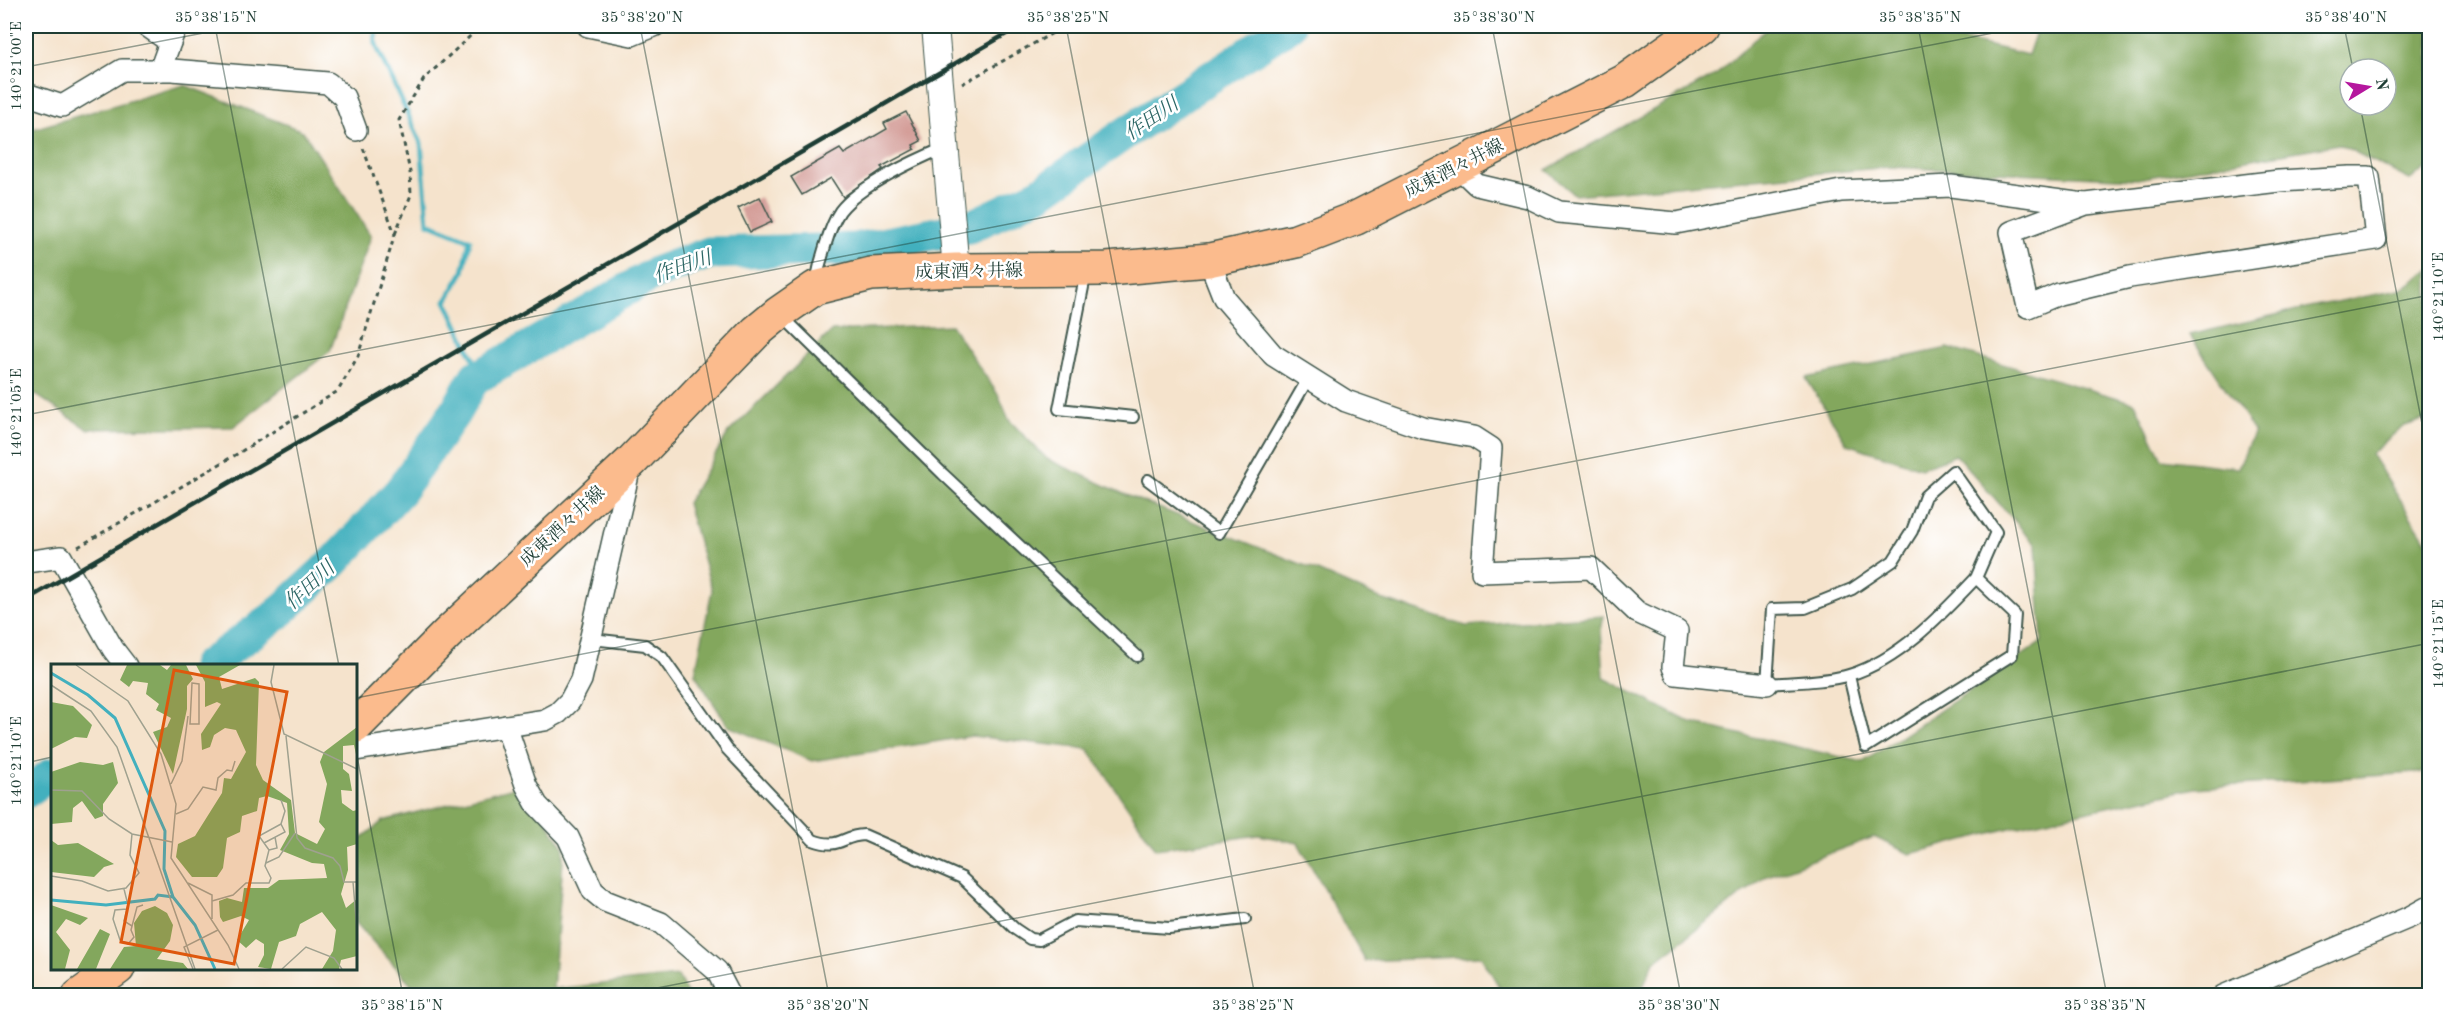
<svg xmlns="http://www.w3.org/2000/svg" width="2455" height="1021" font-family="'Old Standard TT','Noto Serif JP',serif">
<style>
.forest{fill:#83a75d;stroke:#517248;stroke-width:1.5;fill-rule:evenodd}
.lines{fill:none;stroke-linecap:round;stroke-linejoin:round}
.stream{stroke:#42b0be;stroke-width:5}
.river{stroke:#42b0be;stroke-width:33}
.building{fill:#d49e99}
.service-casing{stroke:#3f564b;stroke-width:14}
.minor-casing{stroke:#3f564b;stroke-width:24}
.tertiary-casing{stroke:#3f564b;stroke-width:28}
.primary-casing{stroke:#3f564b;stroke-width:36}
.path{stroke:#3f564b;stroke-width:3;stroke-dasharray:4.5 4.5;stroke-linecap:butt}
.service{stroke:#fff;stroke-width:10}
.minor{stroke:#fff;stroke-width:21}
.tertiary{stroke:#fff;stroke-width:26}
.primary{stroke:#fbbb8d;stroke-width:33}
.rail{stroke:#1f3d34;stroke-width:4.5}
.ticks{fill:none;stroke:#1f3d34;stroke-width:1.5;stroke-opacity:0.45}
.labels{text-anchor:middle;stroke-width:5;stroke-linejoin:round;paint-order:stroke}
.street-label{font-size:18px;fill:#1f3d34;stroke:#fff}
.water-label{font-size:20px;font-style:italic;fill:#2b6564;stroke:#fff}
.inset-river{fill:none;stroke:#42b0be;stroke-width:3}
.inset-road{fill:none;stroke:#9fa18f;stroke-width:1.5}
.view{fill:#de580e;fill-opacity:0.15;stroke:#de580e;stroke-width:3}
.inset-edge{fill:none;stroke:#1f3d34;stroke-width:3}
.neatline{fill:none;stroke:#1f3d34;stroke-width:2}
.ticks-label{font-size:15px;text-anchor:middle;fill:#1f3d34}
</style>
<rect width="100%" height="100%" fill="#fff"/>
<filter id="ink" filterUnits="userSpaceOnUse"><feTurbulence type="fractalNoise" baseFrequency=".0167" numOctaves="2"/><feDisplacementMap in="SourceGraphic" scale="12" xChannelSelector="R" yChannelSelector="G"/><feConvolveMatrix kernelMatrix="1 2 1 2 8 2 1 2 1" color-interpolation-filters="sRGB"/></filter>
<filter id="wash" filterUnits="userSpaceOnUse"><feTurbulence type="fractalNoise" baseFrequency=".008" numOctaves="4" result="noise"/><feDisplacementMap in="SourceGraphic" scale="24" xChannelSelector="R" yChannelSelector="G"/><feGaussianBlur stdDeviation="1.35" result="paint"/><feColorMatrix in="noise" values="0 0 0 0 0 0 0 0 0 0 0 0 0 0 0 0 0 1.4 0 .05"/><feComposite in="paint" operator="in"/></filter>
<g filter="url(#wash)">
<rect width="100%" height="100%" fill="#f5e3cc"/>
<!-- forest -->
<g class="forest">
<path d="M1769 26H1941L1944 35 2028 55 2038 26H2429V166L2410 180 2339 144 2137 179 1890 167 1575 195 1546 170 1717 74ZM2350 69H2386V105H2350Z"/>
<polygon points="184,85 303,131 371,236 330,351 233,427 87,429 26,388 26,131"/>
<polygon points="2429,270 2429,418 2402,427 2371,454 2429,546 2429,772 2195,788 2010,828 1910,854 1874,837 1765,877 1654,962 1639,995 1504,995 1481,956 1365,961 1298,843 1259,835 1156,849 1088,749 972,736 812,761 728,726 695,674 712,590 687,503 728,433 832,331 951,325 999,396 1009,420 1047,459 1126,495 1306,566 1381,599 1466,626 1604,616 1601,630 1604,678 1691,723 1863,762 2042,642 2036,545 1956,455 1921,468 1847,444 1806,378 1948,348 2135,403 2162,459 2238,468 2254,431 2190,335 2314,306 2400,290"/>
<polygon points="522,785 564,847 553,989 678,976 688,995 421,995 356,923 356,843 383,821"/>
</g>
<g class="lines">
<!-- stream -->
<polyline class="stream" points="375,26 376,45 421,143 428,223 470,240 463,272 446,301 475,362 476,376"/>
<!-- river -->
<g class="river">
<polyline points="207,666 274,617 334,562 400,491 454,414 476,376 483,374 655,273 709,253 855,249 969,227 1039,194 1127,132 1289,26"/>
<polyline points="26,792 52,774"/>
</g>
</g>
<g id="blocks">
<!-- building -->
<g class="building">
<polygon points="906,112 921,141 913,145 915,149 881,167 883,169 843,197 831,178 802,195 791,177 840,149 844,154 887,129 884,123"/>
<polygon points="760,197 772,222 750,232 738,208"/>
</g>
</g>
</g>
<g filter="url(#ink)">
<use href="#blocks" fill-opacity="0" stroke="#3f564b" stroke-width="1.5"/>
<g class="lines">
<!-- service casing -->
<g class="service-casing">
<g id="service">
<polyline points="1086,272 1059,409 1133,417"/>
<path d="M816 282C820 262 829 227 840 211 859 186 915 160 944 148"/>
<polyline points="781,315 943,474 1137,656"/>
<polyline points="1148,480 1219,533 1309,377"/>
<path d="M592 639 645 645 662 657 727 749 813 840C841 850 840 836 864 835L962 878 1015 929 1030 939 1039 940 1075 921 1169 928 1245 919"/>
<path d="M1849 676 1866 747 2012 655 2015 615 1976 578 1996 532 1953 471 1925 496 1912 531 1893 561 1852 589 1805 608 1772 609 1767 684C1792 682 1827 682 1849 675 1899 660 1941 615 1976 578"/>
</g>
</g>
<!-- minor casing -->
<g class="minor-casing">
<g id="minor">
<polyline points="147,26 170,42"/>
<polyline points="588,26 632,35 654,26"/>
<polyline points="160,70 176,26"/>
<polyline points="26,94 62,106 122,70 172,70 328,83 344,97 356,130"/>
<polyline points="1457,166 1477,185 1528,197 1559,212 1676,223 1841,191 1951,186 2084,204"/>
<polygon points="2350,177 2369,177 2376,239 2130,277 2059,294 2028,307 2011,232 2086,204 2279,181"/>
<polyline points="1209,260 1224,298 1273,355 1346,401 1423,428 1474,437 1491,448 1482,572 1591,568 1637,612 1677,631 1673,667 1676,674 1767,684"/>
<polyline points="26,562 61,557 113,649 126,666"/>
<polyline points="506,726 526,785 537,805 568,837 593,891 605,901 661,923 717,971 730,996"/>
<polyline points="356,750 545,720 558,713 570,701 581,680 631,462"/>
<polyline points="2223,996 2410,917 2430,906"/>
</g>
</g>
<!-- tertiary casing -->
<g class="tertiary-casing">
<polyline id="tertiary" points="935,26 956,270"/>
</g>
<!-- primary casing -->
<g class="primary-casing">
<g id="primary">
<polyline points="356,726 447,634 631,462 756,332 779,313 815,288 871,274 956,270 1107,269 1209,260 1296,241 1356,218 1625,81 1702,26"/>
<polyline points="79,996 118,968"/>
</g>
</g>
<!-- path -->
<g class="path">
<polyline points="962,84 1065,26"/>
<polyline points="395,234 411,195 410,172 399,120 424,79 481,26"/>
<polyline points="78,547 237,454 338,391 358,356 395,234 363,148"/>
</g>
<!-- service -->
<use href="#service" class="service"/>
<!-- minor -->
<use href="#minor" class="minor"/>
<!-- tertiary -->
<use href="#tertiary" class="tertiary"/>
<!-- primary -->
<use href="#primary" class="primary"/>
<!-- rail -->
<polyline class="rail" points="26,600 1020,26"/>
</g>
</g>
<!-- ticks -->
<path class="ticks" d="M215 26 339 666M640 26 829 996M1066 26 1255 996M1492 26 1681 996M1918 26 2107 996M2344 26 2353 69M26 67 240 26M2360 105 2430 465M26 415 2029 26M356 698 2430 295M356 751 403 996M26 763 52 757M616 996 2430 643M2404 996 2430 991"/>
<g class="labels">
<!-- street labels -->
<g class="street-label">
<text transform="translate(1454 168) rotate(-27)" y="6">成東酒々井線</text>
<text transform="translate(969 271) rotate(-1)" y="6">成東酒々井線</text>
<text transform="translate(562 526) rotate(-43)" y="6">成東酒々井線</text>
</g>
<!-- water labels -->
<g class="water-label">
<text transform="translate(1151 118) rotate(-34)" y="7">作田川</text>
<text transform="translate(682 266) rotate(-19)" y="7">作田川</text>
<text transform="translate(309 585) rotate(-43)" y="7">作田川</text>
</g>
</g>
<!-- overview -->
<g transform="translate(51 664)">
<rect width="306" height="306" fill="#f5e3cc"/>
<path d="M76 1H109L116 6 120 1H135L142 15 136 22V45L122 110 102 68 116 63 120 54 105 46 108 40 95 30 97 19 82 17 78 23 69 16ZM145 1H189L168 13 171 25 204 14 208 18 205 101 212 116 240 136 244 169 266 180 274 165 268 158 276 120 269 98 273 88 306 63V95L303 81 292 82V105L298 110 301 127 290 126 291 139 302 147 306 146V180L296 183 297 206 290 230 295 244 306 235V292L290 296 288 305H271L282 287 285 266 271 248 249 260 245 272 228 278 220 305 207 303 213 291V280L205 275 195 284 186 276 198 256 190 252 172 258 169 253 168 237 176 234 191 238 193 224H217L228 216 276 214 273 200 261 199 229 186 238 170 236 139 216 132 208 134 206 147 191 152 189 168 176 174 172 204 166 213H141L125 193 127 180 144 172 171 129 173 114 180 115 195 88 185 66 174 64 163 71 159 83 151 86 150 70 170 40 166 38 154 43V18ZM0 38 22 42 41 61 36 74 24 73 0 85ZM29 98 52 101 62 98 67 119 52 140V152L44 155 31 137 22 144 21 158 0 160V108ZM0 176 7 181 27 179 63 200 53 203 43 213 0 208ZM0 241 37 254 29 261 15 255 5 268 19 286 14 305H0ZM104 242 116 249 122 261 119 277 106 295 132 299 137 305H59L73 283 85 282 83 259 91 247ZM49 265 59 270 45 305H26Z" fill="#83a75d"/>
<path class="inset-river" d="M0 9 37 31 64 54 114 167 113 205 122 233 144 261 164 305M0 236 55 241 104 235 107 231 122 233"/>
<path class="inset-road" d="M25 1 77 37 110 90 125 140 120 194 177 281 188 305M223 1 220 18 233 70 306 105M141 19 148 20V60H139ZM0 21 40 47 66 83 144 305M235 72 246 174 254 184 282 194 289 202 293 218H306M120 120 131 97 137 52M0 126 31 127 58 155 81 170 121 178M125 150 137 145 152 123 165 126 167 114 176 106 181 107 184 97M213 179 234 168 230 160 234 147 230 136M218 186 226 184 224 173M215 199 228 193 244 169M0 212 31 217 57 227 75 224 88 209 79 191 81 170M302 218 306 266M137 219 161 231V255M73 225 77 241 73 257 81 262M161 237 182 231 195 219H218L220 214 214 202 218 186 208 172 230 160M76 245 64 246 62 255 69 276 77 280 83 273 80 266 86 243 92 241M142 305 133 283 167 266M231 305 255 283 283 294 291 305"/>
<path class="view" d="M123 6 236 28 183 300 70 278Z"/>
<rect width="306" height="306" class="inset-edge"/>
</g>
<!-- margin -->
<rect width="2455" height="1021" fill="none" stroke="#fff" stroke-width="66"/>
<!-- north arrow -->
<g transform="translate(2368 87) rotate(79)"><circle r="28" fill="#ffffff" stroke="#a5b1ae" stroke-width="1.5"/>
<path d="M0-4.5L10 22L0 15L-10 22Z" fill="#b5179e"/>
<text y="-9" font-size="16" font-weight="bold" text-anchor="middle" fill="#1f3d34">N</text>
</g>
<rect x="33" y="33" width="2389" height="955" class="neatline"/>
<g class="ticks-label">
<text x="216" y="22">35°38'15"N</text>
<text x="642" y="22">35°38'20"N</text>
<text x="1068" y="22">35°38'25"N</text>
<text x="1494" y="22">35°38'30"N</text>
<text x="1920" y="22">35°38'35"N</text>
<text x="2346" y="22">35°38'40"N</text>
<text transform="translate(16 66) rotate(-90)" y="5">140°21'00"E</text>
<text transform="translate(2438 297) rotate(-90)" y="5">140°21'10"E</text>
<text transform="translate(16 413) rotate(-90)" y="5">140°21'05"E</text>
<text transform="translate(2438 644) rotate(-90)" y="5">140°21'15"E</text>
<text transform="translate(16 761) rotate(-90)" y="5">140°21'10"E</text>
<text x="402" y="1010">35°38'15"N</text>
<text x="828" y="1010">35°38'20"N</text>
<text x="1253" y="1010">35°38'25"N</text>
<text x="1679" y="1010">35°38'30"N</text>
<text x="2105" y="1010">35°38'35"N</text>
</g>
</svg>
